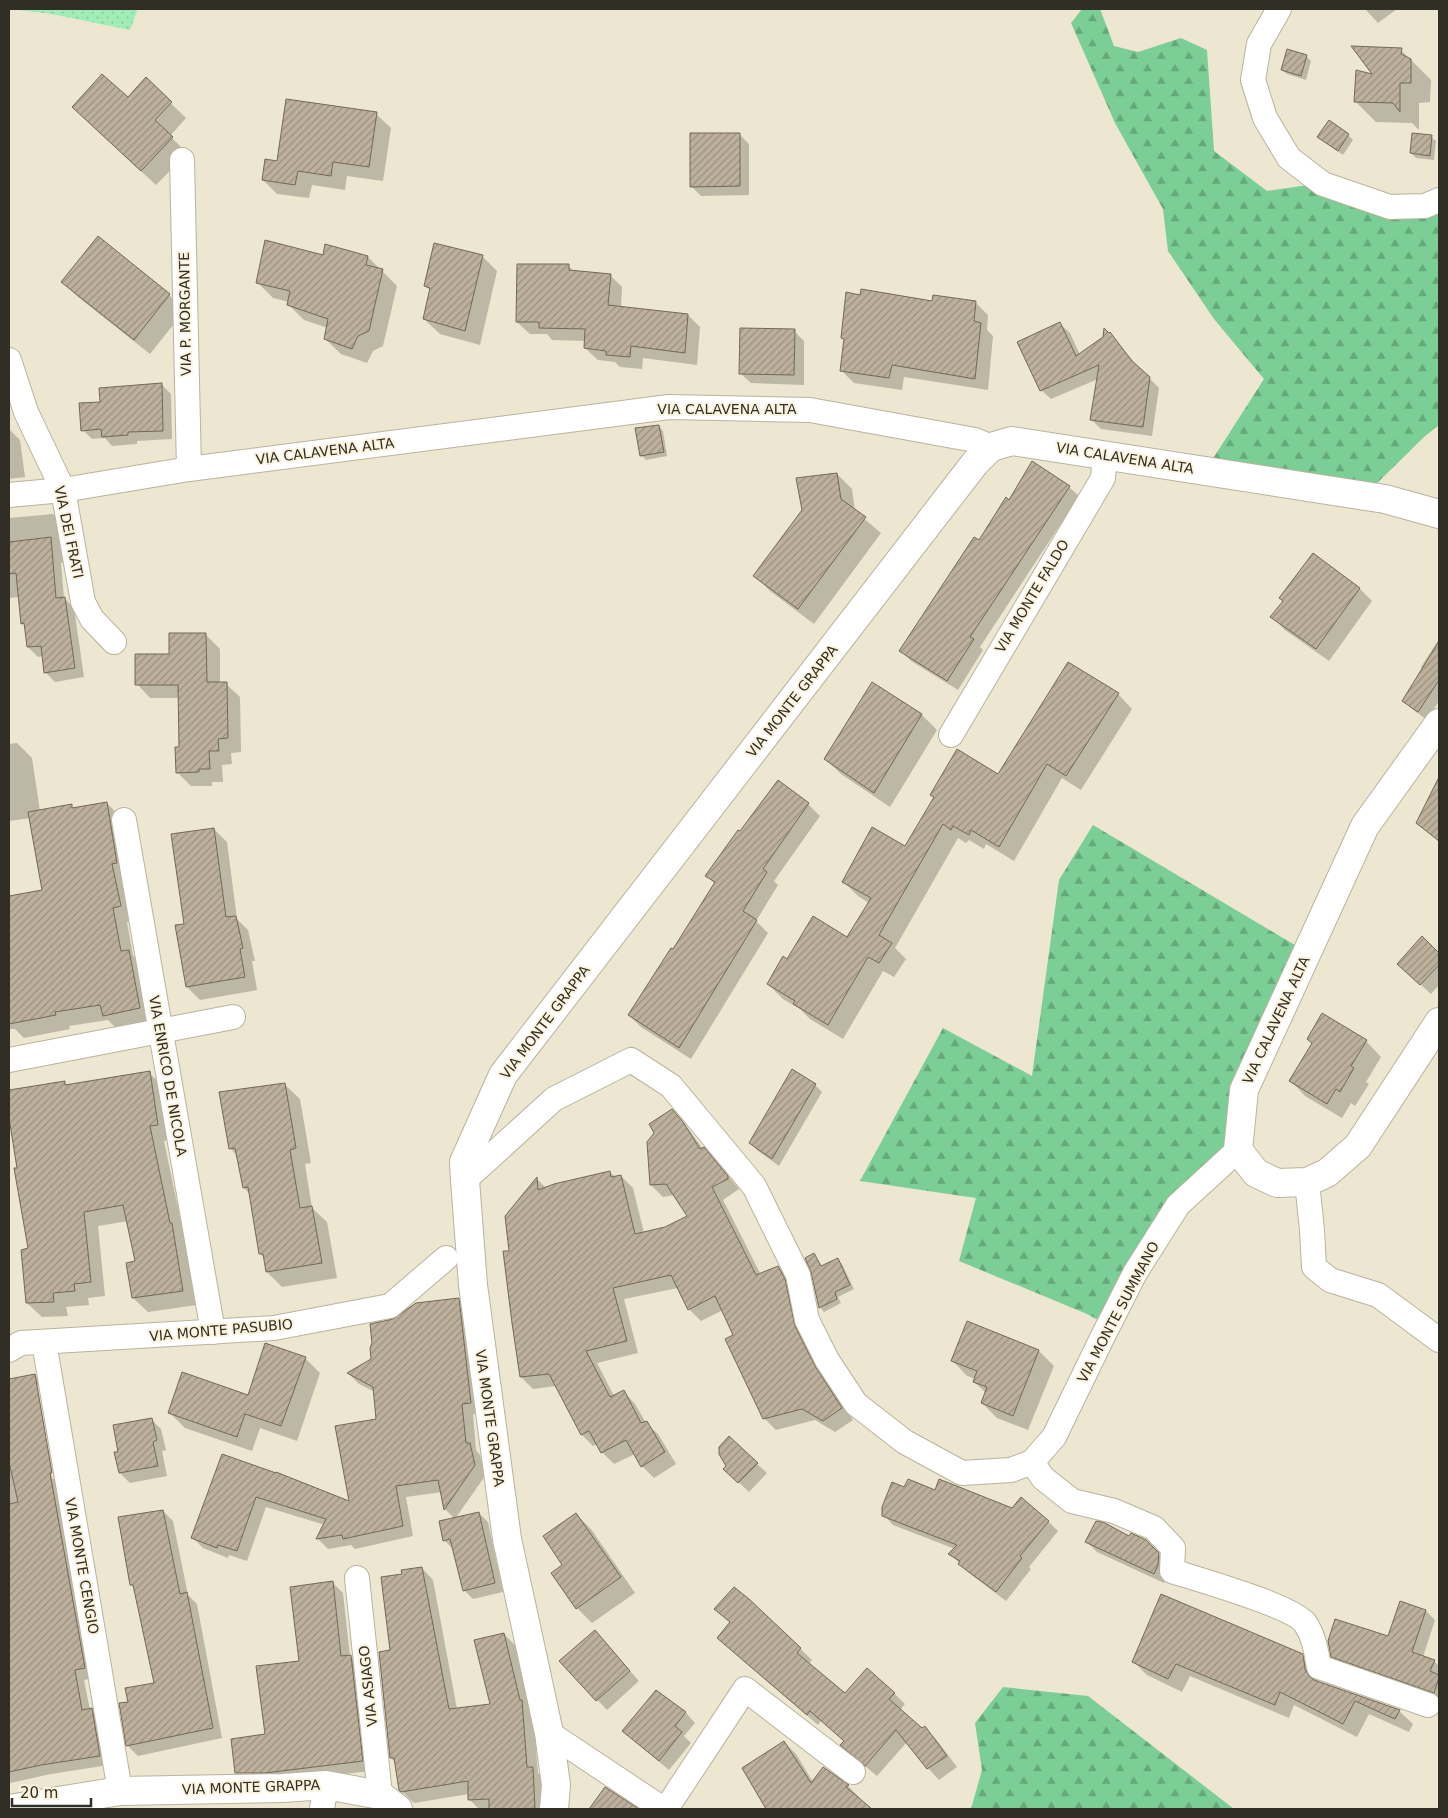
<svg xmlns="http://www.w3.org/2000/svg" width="1448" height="1818" font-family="'DejaVu Sans',sans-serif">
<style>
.forest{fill:url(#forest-firs)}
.park{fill:url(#park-dots)}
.shadow{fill:#0003;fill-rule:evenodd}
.building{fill:url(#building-hatch);stroke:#736856}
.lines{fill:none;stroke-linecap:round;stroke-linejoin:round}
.minor-casing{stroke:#bab39e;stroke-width:26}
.tertiary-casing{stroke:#bab39e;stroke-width:30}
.minor{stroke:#fff;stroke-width:24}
.tertiary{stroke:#fff;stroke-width:28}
.labels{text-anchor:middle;stroke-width:4;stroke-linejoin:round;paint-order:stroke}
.street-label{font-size:14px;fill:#312e25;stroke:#fbf3dd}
</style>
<defs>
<pattern id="forest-firs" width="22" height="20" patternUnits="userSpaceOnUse" patternTransform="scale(1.25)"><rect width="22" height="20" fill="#7bce95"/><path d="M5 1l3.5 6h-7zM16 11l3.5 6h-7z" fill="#65a879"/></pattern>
<pattern id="park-dots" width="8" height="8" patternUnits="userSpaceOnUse" patternTransform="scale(1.25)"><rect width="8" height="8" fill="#a1edb7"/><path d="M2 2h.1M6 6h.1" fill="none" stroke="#8bcc9d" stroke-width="1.8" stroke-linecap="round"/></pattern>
<pattern id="building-hatch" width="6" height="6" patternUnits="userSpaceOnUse" patternTransform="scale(1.25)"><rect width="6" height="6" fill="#bdb19d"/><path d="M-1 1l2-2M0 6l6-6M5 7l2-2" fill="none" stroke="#9a9080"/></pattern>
</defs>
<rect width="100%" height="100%" fill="#ede6d0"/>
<!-- forest -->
<g class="forest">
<polygon points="1082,9 1100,9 1114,46 1138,52 1181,38 1207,50 1214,151 1267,191 1322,183 1389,205 1439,200 1439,425 1424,437 1366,494 1205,471 1264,379 1214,319 1168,251 1163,209 1115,123 1071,23"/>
<polygon points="1093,825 1305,951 1237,1152 1179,1204 1115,1329 1087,1314 959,1261 976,1198 860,1181 943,1028 1032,1076 1059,880"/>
<polygon points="1003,1687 1088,1696 1234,1809 971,1809 982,1770 975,1723"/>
</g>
<!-- park -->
<polygon class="park" points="9,9 138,9 130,30 51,14"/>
<!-- shadow -->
<g class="shadow">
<polygon points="1365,9 1397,9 1378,23"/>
<polygon points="1401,50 1431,80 1430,102 1419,103 1419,130 1412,123 1376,122 1356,102 1375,77"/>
<polygon points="1306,56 1311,61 1306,80 1287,74 1282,70"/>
<polygon points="146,79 186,118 170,136 187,153 156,185 88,122 128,99"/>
<polygon points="376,114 391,128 383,181 347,176 345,190 312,185 309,198 277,194 263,180 278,162"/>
<polygon points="739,134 749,144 749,195 701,196 691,186"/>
<polygon points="1348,135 1353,140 1343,155 1323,141"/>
<polygon points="1431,137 1436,141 1434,160 1416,158 1411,153"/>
<polygon points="98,238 169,295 185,310 150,354 78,297 63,282"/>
<polygon points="324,256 368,257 397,286 383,346 373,351 367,363 341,354 325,339 328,328 304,320 288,304 289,302 273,298 257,282"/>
<polygon points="482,256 497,271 480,345 440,334 424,319 431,291 425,286"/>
<polygon points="568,266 574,271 610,275 622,287 621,308 688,315 700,327 697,365 643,358 642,369 620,367 615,362 598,360 585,348 586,341 552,340 547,334 530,334 517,322"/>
<polygon points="861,296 933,302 976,303 988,315 987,330 993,336 988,390 904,377 902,390 854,383 841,370 845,340 842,337"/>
<polygon points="1060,324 1070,333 1080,355 1110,334 1140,369 1159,388 1152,436 1101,429 1091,419 1098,379 1051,399 1041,390"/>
<polygon points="794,331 804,341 804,385 751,383 740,373"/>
<polygon points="162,385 171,394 172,439 137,441 137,444 112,446 105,438 92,439 83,430 101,403"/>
<polygon points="659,426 663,431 667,456 646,460 641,455"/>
<polygon points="9,429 20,440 25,477 9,479"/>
<polygon points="837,474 852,489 855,511 881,533 814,624 770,591 755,576 803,510"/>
<polygon points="1069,487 1079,496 980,647 983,650 958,690 911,661 901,651 1009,501"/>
<polygon points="53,514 63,524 66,562 61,563 64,598 74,608 84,677 55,682 45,672 44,656 38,657 28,647 26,627 22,623 19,597 9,598 9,518"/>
<polygon points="1359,588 1372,601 1329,661 1285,630 1272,617"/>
<polygon points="206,635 220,649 220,683 226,684 240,697 241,752 231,753 232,764 222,765 223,782 212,782 212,786 191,786 177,772 181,748 179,698 150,698 137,684 170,656"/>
<polygon points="1439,639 1439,701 1427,720 1412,709 1403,700 1423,669 1421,667"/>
<polygon points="872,684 922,715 937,730 890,807 841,774 825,759"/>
<polygon points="1118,694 1132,709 1081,790 1062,778 1014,861 986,844 984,849 969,840 966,843 958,838 895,948 906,959 894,977 883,971 843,1039 810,1019 800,1009 783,999 768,984 788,960 847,938 869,903 858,896 844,882 905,848 935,798 931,795 998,776"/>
<polygon points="17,743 32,758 40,811 71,806 74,809 107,803 121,818 135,920 127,922 133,955 143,966 153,1022 118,1030 108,1020 69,1026 70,1029 24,1038 15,1029 9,1029 9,897 43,891 31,818 9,821 9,744"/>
<polygon points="1439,785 1439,842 1418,823"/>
<polygon points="808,804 820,816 774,881 778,885 756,921 768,933 691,1059 641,1027 629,1015 674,951 715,884 707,876 741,833"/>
<polygon points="214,829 227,842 237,919 248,930 255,961 252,961 257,990 200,1000 187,987 185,925"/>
<polygon points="1422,938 1439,955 1439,985 1431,994 1409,974"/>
<polygon points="1366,1041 1381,1057 1366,1082 1369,1084 1355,1106 1351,1103 1342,1118 1305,1096 1290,1080"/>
<polygon points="149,1073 164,1087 172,1139 164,1141 184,1236 186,1239 197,1305 148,1312 133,1298 127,1264 136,1262 128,1221 98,1226 105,1296 88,1298 89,1305 66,1307 68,1316 42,1317 27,1303 29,1249 19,1169 9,1110 9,1091 64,1082 68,1086"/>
<polygon points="284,1084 300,1099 311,1163 305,1164 312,1208 327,1222 337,1278 282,1287 267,1272 265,1258 260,1254 250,1194 244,1188 237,1156 230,1148"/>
<polygon points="815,1085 822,1092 779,1166 758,1151 750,1143"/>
<polygon points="672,1111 684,1123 703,1149 715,1160 739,1189 723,1200 761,1275 778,1267 790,1279 826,1380 853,1420 835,1432 815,1420 776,1430 764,1418 735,1336 723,1310 701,1321 689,1309 678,1288 624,1299 638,1353 597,1363 614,1396 624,1392 635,1404 646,1423 658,1434 676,1464 654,1478 642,1466 635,1454 614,1464 602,1452 598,1444 593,1446 582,1435 557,1386 533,1389 521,1377 511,1252 537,1179 546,1188 610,1172 615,1177 621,1176 633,1188 644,1233 665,1229 689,1217 675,1195 663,1197 651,1185"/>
<polygon points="814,1255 822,1267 837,1260 842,1264 854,1289 838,1297 841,1303 824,1312 820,1307"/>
<polygon points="459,1300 469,1310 481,1413 473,1414 476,1450 480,1455 485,1476 455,1519 479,1513 488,1522 503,1592 473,1599 464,1590 453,1549 444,1540 455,1519 445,1509 442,1492 406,1497 413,1536 355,1549 351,1545 328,1549 318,1539 325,1525 266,1507 247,1561 229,1555 228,1558 203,1548 193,1538 222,1455 351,1503 377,1420 375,1392 359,1384 349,1374 372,1359 394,1321"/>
<polygon points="967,1322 1039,1351 1054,1366 1028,1430 997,1418 982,1403 986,1393 974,1382 976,1379 967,1376 952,1360"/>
<polygon points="305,1358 320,1373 297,1441 260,1428 252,1451 185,1428 170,1413 248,1396"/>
<path d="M35 1375 45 1385 95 1678 84 1680 90 1710H92L102 1720 109 1765 51 1774 10 1783 9 1380ZM36 1385H39L54 1479H52Z"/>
<polygon points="151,1419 161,1429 166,1450 162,1451 167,1476 130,1483 120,1473 120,1453"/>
<polygon points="757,1464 767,1473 749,1492 725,1469"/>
<polygon points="905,1489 936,1491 1012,1510 1048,1521 1058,1531 1029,1567 1031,1569 1006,1601 969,1573 950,1554 955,1549 893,1525 884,1515"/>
<polygon points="163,1511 173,1521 188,1595 197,1604 222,1738 138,1756 128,1746 129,1703 156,1684 136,1589 131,1585"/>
<polygon points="576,1514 591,1529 635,1593 592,1623 577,1608 564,1565"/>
<polygon points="1129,1538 1145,1541 1169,1564 1168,1575 1164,1583 1097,1552 1087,1542"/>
<polygon points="422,1568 433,1580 457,1709 491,1705 504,1634 515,1645 531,1711 533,1713 538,1773 544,1779 545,1809 479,1809 470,1800 469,1794 414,1803 400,1790 396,1763 391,1758 392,1652 403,1575"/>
<polygon points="333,1583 343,1593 350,1656 361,1666 372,1771 260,1783 250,1772 300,1662"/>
<polygon points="749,1600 812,1660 808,1664 845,1695 894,1693 905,1704 900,1710 922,1730 924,1728 936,1739 957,1767 939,1780 928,1768 907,1742 877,1776 853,1756 845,1742 821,1721 818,1725 730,1649 731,1623 715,1609"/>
<polygon points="1426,1611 1435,1620 1423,1657 1434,1661 1439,1666 1439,1700 1342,1666 1332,1656 1389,1637"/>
<polygon points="595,1632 639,1681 607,1710 561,1661"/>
<polygon points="1302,1656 1316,1670 1318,1683 1399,1711 1413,1724 1409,1732 1369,1714 1357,1737 1294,1705 1289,1718 1190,1676 1182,1692 1147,1675 1134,1662"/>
<polygon points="656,1691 686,1713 695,1723 684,1736 691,1743 669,1770 623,1731"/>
<polygon points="784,1742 796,1754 813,1782 848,1786 860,1798 859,1799 870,1809 767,1809 744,1769"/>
</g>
<!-- building -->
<g class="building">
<polygon points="1351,46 1402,48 1401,54 1411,59 1411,83 1400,83 1400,112 1393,103 1354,102 1356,70 1372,74"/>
<polygon points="1287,49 1307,55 1301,76 1281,70"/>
<polygon points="102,74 128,97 146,77 172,102 155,120 173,137 141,171 72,107"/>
<polygon points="286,99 377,112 369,167 333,162 331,176 298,171 295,185 262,180 265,159 277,161"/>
<polygon points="1329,120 1349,134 1338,151 1317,137"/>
<polygon points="690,133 740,133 740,186 690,187"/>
<polygon points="1412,133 1432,135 1430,156 1410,153"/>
<polygon points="98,236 170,294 134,340 61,282"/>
<polygon points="265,240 323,255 325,244 368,256 366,265 383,269 369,331 358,336 352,349 324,339 328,319 287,305 290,291 256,283"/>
<polygon points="434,243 483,255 465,331 423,319 430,288 424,286"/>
<polygon points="517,264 569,264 569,270 611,274 608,305 688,314 685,353 631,346 630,357 606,355 606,351 584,348 585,329 539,328 539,322 516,322"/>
<polygon points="861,289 932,301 933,295 976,301 974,321 981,323 975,379 892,365 889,378 840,371 844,339 841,338 846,292 860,295"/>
<polygon points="1060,322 1076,356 1103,337 1104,328 1109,333 1110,332 1132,361 1150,377 1143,427 1090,420 1099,365 1040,391 1017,342"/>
<polygon points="740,328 795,329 794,375 739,374"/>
<polygon points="162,383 163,431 128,432 128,435 102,437 101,429 81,431 79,403 100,402 99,388"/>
<polygon points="659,425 664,452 640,456 635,428"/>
<polygon points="1032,461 1070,486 970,637 974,639 947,681 899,651 974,537 979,540 1006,497 1009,500"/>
<polygon points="837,473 841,499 866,517 798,609 753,576 802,510 796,478"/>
<polygon points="51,537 56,598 65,597 75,668 44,673 41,646 27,647 24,623 21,624 16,573 9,574 9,542"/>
<polygon points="1313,553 1360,588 1316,649 1270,617 1283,601 1279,598"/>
<polygon points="169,633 206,633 207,682 227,682 228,738 218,739 219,751 209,751 210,769 199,769 199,772 176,773 175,747 179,747 178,685 135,685 135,654 169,654"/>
<polygon points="1439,641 1439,680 1418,712 1402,701"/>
<polygon points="1068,662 1119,693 1066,776 1047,764 999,847 971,830 969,835 953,826 951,830 943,824 879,935 892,943 879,963 868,957 828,1025 793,1004 795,1001 767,984 783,956 787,959 813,916 847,937 871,898 842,882 872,827 905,846 934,797 930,795 957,749 998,774"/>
<polygon points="872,682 922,714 874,793 824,759"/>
<polygon points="1439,777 1439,841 1416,823"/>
<polygon points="778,780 809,803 763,869 767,872 743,911 757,920 679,1048 628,1015 671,948 673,949 715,882 705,876 738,830 740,831"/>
<polygon points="107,802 117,863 112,864 121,906 113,908 121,951 129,950 140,1008 103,1016 100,1005 55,1012 56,1015 9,1024 9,896 42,890 28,812 72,804 72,808"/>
<polygon points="214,828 226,917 236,916 243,948 240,949 245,977 186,987 175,925 184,924 171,834"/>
<polygon points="1422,936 1439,953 1439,965 1420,985 1397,964"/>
<polygon points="1322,1013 1367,1040 1351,1066 1354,1068 1340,1092 1336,1089 1327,1104 1289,1081 1312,1043 1307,1039"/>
<polygon points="792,1069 816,1084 772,1159 749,1143"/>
<polygon points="150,1071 158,1125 150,1126 170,1223 172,1223 183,1291 132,1298 126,1263 135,1261 123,1205 84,1212 91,1282 74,1284 75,1291 53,1293 54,1302 26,1303 21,1250 28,1248 14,1168 17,1168 9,1118 9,1090 65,1081 65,1085"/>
<polygon points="285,1083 296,1148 290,1150 300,1208 312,1206 322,1263 266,1272 263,1254 259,1254 248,1187 243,1188 235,1148 229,1149 219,1092"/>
<polygon points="672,1109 683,1122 700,1149 704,1147 728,1176 728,1179 712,1187 756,1275 778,1266 785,1279 795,1326 815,1366 842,1408 823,1421 802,1409 763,1419 725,1339 733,1335 715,1296 688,1310 671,1275 613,1288 627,1341 586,1351 610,1397 624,1390 641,1423 647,1421 665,1452 641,1467 626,1440 601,1453 589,1431 581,1435 549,1374 520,1377 512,1323 503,1251 509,1251 505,1216 537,1177 538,1190 554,1184 610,1171 611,1177 621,1175 635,1234 665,1227 687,1216 666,1184 650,1185 647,1142 654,1133 649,1124"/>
<polygon points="814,1253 821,1266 838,1258 850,1285 835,1292 837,1299 819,1308 811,1272 805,1258"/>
<polygon points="459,1298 471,1403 462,1404 466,1443 470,1443 475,1465 444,1510 438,1480 396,1486 403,1526 343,1539 342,1535 316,1539 326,1519 256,1497 237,1551 218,1545 217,1548 191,1538 222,1454 276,1473 276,1472 349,1501 335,1426 376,1419 373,1387 347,1373 371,1359 370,1348 372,1343 370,1324 393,1319 416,1303"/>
<polygon points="967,1321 1039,1350 1013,1416 981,1403 987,1387 973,1382 977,1371 951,1361"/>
<polygon points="265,1343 306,1357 281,1426 245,1414 237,1437 168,1413 182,1372 248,1395"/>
<polygon points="35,1374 52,1473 50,1473 85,1668 75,1670 82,1710 92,1708 100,1756 41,1765 9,1772 9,1504 18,1502 9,1462 9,1379"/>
<polygon points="152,1418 157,1440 153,1442 158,1466 119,1473 114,1452 118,1452 113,1425"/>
<polygon points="729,1436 758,1463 738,1483 723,1469 726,1466 719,1454 719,1447"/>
<polygon points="908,1479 935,1490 939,1479 1012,1508 1021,1497 1049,1521 1020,1556 1022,1558 996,1592 958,1564 960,1561 948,1554 957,1545 882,1516 882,1507 892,1482 904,1487"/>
<polygon points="163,1510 180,1594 187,1592 213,1728 126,1746 119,1703 128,1702 125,1688 154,1683 133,1585 130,1585 118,1517"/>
<polygon points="479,1512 495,1583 463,1591 450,1539 443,1541 439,1521"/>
<polygon points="576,1513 621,1577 576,1609 551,1573 562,1565 543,1536"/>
<polygon points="1096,1521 1103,1522 1129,1536 1131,1533 1146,1540 1159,1553 1158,1565 1154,1574 1085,1542"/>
<polygon points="422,1567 449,1709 490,1704 474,1640 504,1633 520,1700 522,1700 527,1767 533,1767 535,1809 489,1809 489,1799 468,1800 468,1781 401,1792 399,1790 394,1758 390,1758 379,1652 390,1650 381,1577 402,1574 401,1570"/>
<polygon points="333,1581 341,1656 351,1655 363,1761 265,1773 235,1773 231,1739 265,1734 256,1666 299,1661 290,1587"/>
<polygon points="734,1587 749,1599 801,1648 797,1653 845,1693 867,1668 895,1693 889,1699 922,1728 925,1726 947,1756 927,1769 896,1730 865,1766 840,1745 844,1741 810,1711 807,1715 717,1638 730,1622 714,1609"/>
<polygon points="1161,1594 1303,1654 1305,1669 1309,1676 1314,1680 1400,1710 1395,1719 1355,1701 1343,1724 1280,1692 1275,1705 1176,1664 1168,1679 1132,1662"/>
<polygon points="1400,1601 1426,1610 1412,1652 1435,1660 1430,1671 1439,1675 1439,1677 1434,1693 1331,1657 1328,1641 1335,1619 1388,1636"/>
<polygon points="595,1630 630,1671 596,1701 559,1661"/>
<polygon points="656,1690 686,1712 675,1726 682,1732 659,1761 622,1731"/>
<polygon points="784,1741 811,1783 823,1767 849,1785 846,1787 872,1809 766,1809 742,1768"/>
<polygon points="605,1787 639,1809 589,1809"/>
</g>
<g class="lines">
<!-- minor casing -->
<g class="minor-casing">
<g id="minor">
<polyline points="1279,9 1259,44 1253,80 1265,118 1289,158 1323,184 1390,207 1425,206 1439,200"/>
<polyline points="182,160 189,469"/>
<polyline points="9,360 26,412 63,490 83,602 92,619 114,642"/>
<polyline points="9,495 63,490 189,469 669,407 810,410 975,440 991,447"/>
<polyline points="951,735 1103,478 1105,455"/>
<polyline points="124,820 213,1332"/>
<polyline points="9,1060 233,1017"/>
<polyline points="465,1180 554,1099 631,1060 671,1086 754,1186 798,1275 807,1320 827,1360 856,1404 905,1442 962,1473 1011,1470 1032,1462 1054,1437 1103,1336 1135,1273 1178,1205 1238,1150"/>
<polyline points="1307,1182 1312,1230 1314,1267 1330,1280 1378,1295 1439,1340"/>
<polyline points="44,1342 120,1791"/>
<polyline points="9,1350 21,1343 274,1328 390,1306 446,1258"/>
<path d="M1032 1462 1043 1478 1072 1501 1114 1511 1154 1528 1173 1548 1172 1571C1197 1579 1292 1606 1305 1623 1314 1636 1316 1651 1319 1667L1428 1705"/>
<polyline points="357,1578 380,1795"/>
<polyline points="549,1733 663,1809"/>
<polyline points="322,1809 326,1785"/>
<polyline points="666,1809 745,1689 853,1772"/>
</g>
</g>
<!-- tertiary casing -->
<g class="tertiary-casing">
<g id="tertiary">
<polyline points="1439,723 1365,826 1244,1090 1238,1150 1256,1173 1277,1183 1307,1182 1327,1173 1358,1146 1439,1022"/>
<polyline points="9,1809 120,1791 283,1788 326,1785 380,1795 398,1809"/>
<polyline points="554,1809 556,1785 549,1733 507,1539 473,1285 465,1180 464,1162 503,1075 975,463 991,447 1012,441 1385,499 1439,514"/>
</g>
</g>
<!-- minor -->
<use href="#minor" class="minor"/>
<!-- tertiary -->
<use href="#tertiary" class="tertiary"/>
</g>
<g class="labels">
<!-- street labels -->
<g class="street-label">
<text transform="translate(185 314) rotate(-91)" y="5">VIA P. MORGANTE</text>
<text x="727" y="414">VIA CALAVENA ALTA</text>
<text transform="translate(325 451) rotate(-7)" y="5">VIA CALAVENA ALTA</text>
<text transform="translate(1125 458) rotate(9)" y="5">VIA CALAVENA ALTA</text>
<text transform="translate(69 532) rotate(78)" y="5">VIA DEI FRATI</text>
<text transform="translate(1032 596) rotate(-59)" y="5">VIA MONTE FALDO</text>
<text transform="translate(792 701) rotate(-52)" y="5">VIA MONTE GRAPPA</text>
<text transform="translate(1276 1020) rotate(-65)" y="5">VIA CALAVENA ALTA</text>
<text transform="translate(545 1022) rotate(-53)" y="5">VIA MONTE GRAPPA</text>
<text transform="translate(168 1076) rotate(80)" y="5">VIA ENRICO DE NICOLA</text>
<text transform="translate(1118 1312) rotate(-62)" y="5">VIA MONTE SUMMANO</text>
<text transform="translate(221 1330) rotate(-5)" y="5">VIA MONTE PASUBIO</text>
<text transform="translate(490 1418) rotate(82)" y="5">VIA MONTE GRAPPA</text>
<text transform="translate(82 1566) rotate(80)" y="5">VIA MONTE CENGIO</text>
<text transform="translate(368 1686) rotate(-96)" y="5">VIA ASIAGO</text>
<text transform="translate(251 1787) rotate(-2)" y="5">VIA MONTE GRAPPA</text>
</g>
</g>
<!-- border -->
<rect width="1448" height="1818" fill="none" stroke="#312e25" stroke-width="20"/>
<!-- scale -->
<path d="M12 1798v8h79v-8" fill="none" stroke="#312e25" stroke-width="2.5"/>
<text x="20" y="1798" font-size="15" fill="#312e25" stroke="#fbf3dd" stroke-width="4" paint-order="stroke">20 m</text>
</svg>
